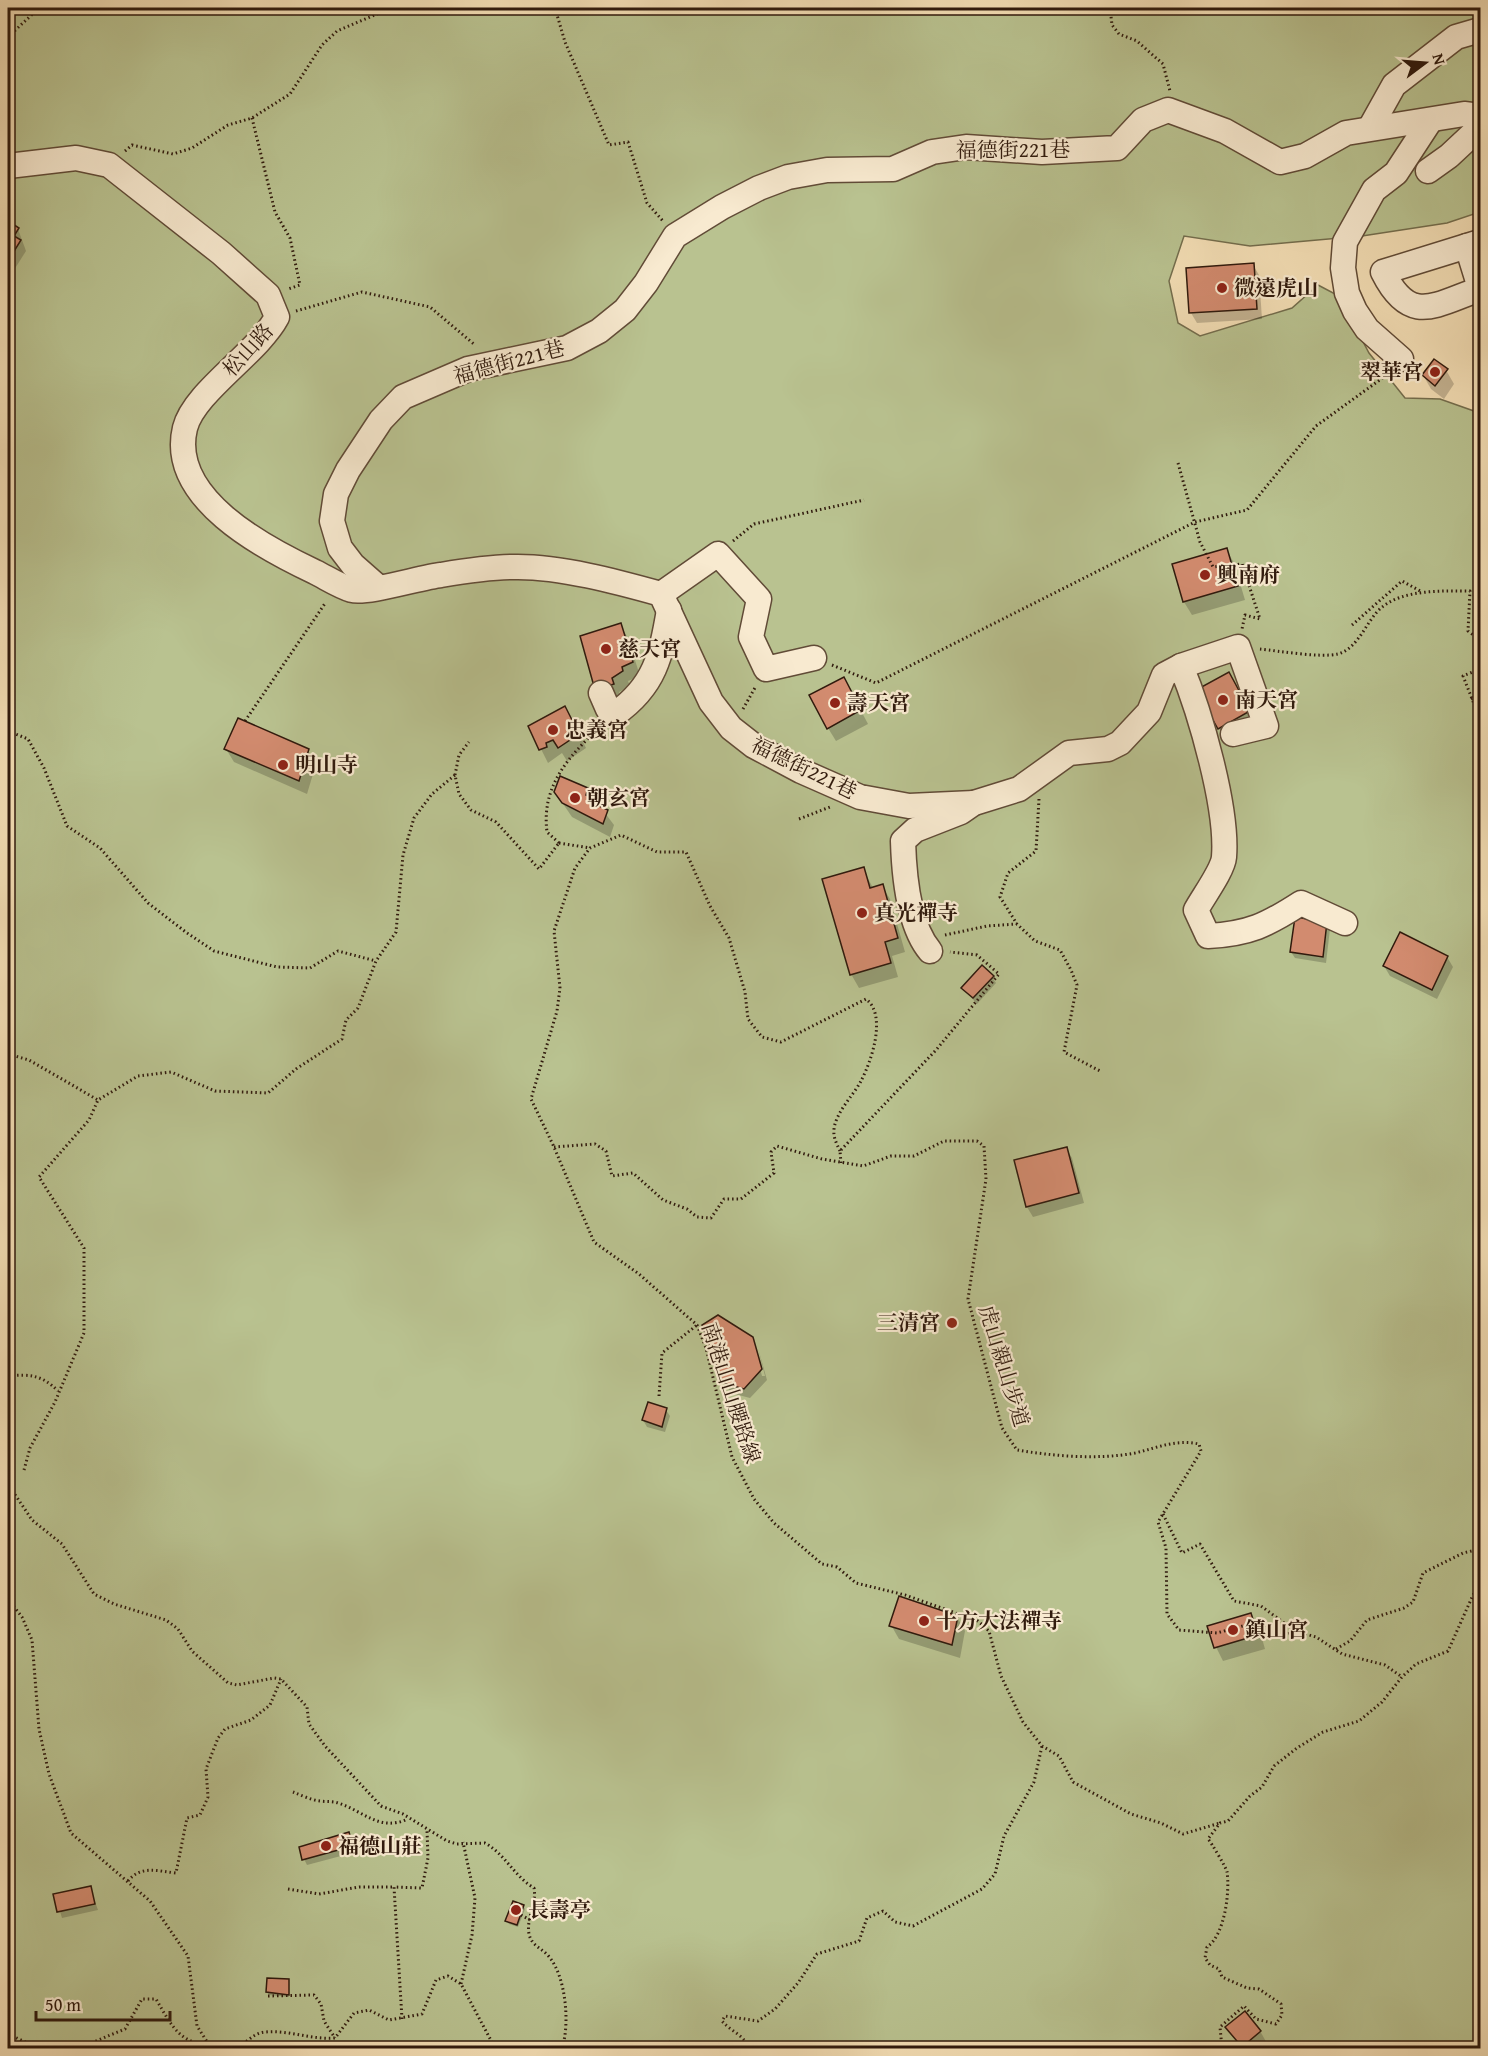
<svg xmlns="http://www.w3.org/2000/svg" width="1488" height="2056" font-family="'Gentium Book Plus','Noto Serif TC',serif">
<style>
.green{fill:#b9c290;stroke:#746e4e;stroke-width:1.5}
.shadow{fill:#0003}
.building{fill:#d28b6f;stroke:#301a0d;stroke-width:1.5}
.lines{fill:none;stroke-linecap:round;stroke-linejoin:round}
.minor-casing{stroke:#614b37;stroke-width:27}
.path{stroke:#301a0d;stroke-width:3;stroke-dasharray:1.5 3;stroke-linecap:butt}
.minor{stroke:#f8ead0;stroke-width:24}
.poi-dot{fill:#8f2418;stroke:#f8ead0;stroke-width:2}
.labels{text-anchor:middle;stroke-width:4.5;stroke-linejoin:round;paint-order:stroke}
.street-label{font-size:21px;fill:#301a0d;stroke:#f8ead0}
.poi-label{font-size:21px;font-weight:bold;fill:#301a0d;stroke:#f8ead0;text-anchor:start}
</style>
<rect width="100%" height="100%" fill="#f4dfb6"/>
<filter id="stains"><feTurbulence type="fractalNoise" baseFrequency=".00333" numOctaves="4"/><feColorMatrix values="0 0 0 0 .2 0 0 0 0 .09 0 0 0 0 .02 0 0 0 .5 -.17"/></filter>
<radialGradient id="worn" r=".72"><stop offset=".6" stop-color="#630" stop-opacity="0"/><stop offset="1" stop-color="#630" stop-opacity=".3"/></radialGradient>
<!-- green -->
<polygon class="green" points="8,8 1480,8 1480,212 1447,223 1362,236 1250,246 1184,236 1169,281 1178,323 1200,336 1292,308 1318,285 1339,296 1369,353 1405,398 1440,399 1474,411 1480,401 1480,2048 8,2048"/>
<!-- shadow -->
<g class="shadow">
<polygon points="8,222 18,229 26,251 14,270 8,269"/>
<polygon points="1253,265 1259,275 1262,319 1197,323 1191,313"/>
<polygon points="1446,370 1454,384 1444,399 1431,389 1423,375"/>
<polygon points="1226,549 1234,563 1245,600 1192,615 1184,602"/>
<polygon points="620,625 628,638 640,676 628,681 630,686 619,692 621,698 604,703"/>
<polygon points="1228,674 1257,725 1227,742 1198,691"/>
<polygon points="851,692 868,724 836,741 828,728"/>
<polygon points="573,722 586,748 567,761 562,753 548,763 530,727"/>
<polygon points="226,749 308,750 316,764 307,794 234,762"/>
<polygon points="587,789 614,825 610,837 572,817 555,792"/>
<polygon points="863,869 873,888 882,886 890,899 905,952 892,956 898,977 859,988 851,974"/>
<polygon points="1326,923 1330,929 1326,963 1295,958 1291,952"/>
<polygon points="1447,957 1453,967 1437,999 1390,976 1384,966"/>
<polygon points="992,977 996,983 977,1004 963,988"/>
<polygon points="1066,1148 1072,1158 1084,1203 1033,1217 1027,1207"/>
<polygon points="752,1338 762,1376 765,1376 758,1348 767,1380 750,1398 731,1393 725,1383"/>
<polygon points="666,1410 670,1416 665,1432 647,1427 643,1420"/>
<polygon points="1251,1614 1259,1628 1265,1649 1223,1661 1216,1647"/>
<polygon points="957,1617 965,1631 960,1658 899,1639 891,1625"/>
<polygon points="349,1834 356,1852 307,1865 304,1859"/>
<polygon points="90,1888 98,1910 62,1918 55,1895"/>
<polygon points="523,1906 525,1909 518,1927 509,1924 507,1921"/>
<polygon points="288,1981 289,1997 269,1995 267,1992"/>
<polygon points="1227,2027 1260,2031 1268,2045 1264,2048 1242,2048"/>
</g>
<!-- building -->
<g class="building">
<polygon points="8,221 19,228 14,236 21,240 8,261"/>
<polygon points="1254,263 1257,309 1189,313 1186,268"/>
<polygon points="1434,359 1448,369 1435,386 1422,375"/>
<polygon points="1227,548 1238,586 1183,602 1172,564"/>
<polygon points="621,623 633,662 622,667 623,671 612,678 614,684 595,690 580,636"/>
<polygon points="1229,672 1250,711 1218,729 1196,690"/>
<polygon points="844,677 861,710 827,729 809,695"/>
<polygon points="565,706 579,734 558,748 553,740 546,743 547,747 539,750 528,726"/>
<polygon points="238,718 309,749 299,781 224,749"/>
<polygon points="560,776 588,788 586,795 598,800 597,805 608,810 603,824 562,803 554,792"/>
<polygon points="864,867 870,888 883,884 898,938 885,942 891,963 850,975 822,879"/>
<polygon points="1295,917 1327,922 1323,957 1290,952"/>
<polygon points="1400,932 1448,956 1432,990 1383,966"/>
<polygon points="982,965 994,976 973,998 961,988"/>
<polygon points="1067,1147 1079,1193 1026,1207 1014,1160"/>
<polygon points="718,1315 753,1337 762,1369 744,1389 723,1383 702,1325"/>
<polygon points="648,1402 667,1408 662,1427 642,1420"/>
<polygon points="899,1596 958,1616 952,1645 889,1626"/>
<polygon points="1251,1613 1258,1635 1214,1648 1207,1626"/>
<polygon points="349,1832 353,1846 302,1860 299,1847"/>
<polygon points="91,1886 95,1904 57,1912 53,1894"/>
<polygon points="513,1901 524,1905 517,1925 505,1921"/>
<polygon points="267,1978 289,1979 289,1995 266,1992"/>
<polygon points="1245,2011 1261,2031 1242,2047 1225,2027"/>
</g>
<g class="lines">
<!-- minor casing -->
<g class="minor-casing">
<g id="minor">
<polyline points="1370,128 1394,85 1456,37 1480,30"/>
<path d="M8 166 76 158 109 165 221 253 268 295 277 317C258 353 194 392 185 428 168 498 264 548 315 572 327 578 339 586 352 590 367 594 422 577 441 575 465 571 490 567 514 567 559 566 618 582 661 594L711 702 731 728 754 746 801 771 860 797 909 806 974 803"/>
<polyline points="1428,171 1449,156 1480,127"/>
<polyline points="1467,246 1480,288"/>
<path d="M1480 289C1434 305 1410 326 1383 272L1480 242"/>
<polyline points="1401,359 1367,329 1355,311 1347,293 1343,268 1345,242 1374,190 1396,173 1430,121"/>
<polyline points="378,587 353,565 340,548 332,521 336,494 348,470 381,420 403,397 468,369 567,348 599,331 625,310 646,283 675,236 722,207 759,188 788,177 827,170 893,169 932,152 966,147 1042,152 1117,148 1143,120 1168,110 1225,131 1280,162 1305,156 1346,133 1464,114 1480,116"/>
<polyline points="661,594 718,554 759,599 751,637 766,669 814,658"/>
<path d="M1181 666C1200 712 1228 808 1224 857 1223 870 1203 897 1196 910L1208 936C1249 934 1267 925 1301 903L1345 923"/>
<path d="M601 693 608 709 615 714C655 686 661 656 669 610"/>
<path d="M930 951C908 925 904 875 903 841L915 830 961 812 974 803 1019 789 1069 753 1108 749 1120 743 1149 712 1164 675 1181 666 1238 647 1266 726 1233 734"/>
</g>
</g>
<!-- path -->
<g class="path">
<polyline points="555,8 565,42 609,145 628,142 647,203 663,221"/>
<polyline points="1110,8 1112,25 1119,34 1137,41 1163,64 1170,91"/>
<polyline points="8,37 39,8"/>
<polyline points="252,118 275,212 290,238 300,285 288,289"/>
<polyline points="125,151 132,145 173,154 192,148 228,125 252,118 290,94 322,45 337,31 391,8"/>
<polyline points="296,311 362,292 430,307 475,345"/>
<polyline points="1178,463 1200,542 1213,567 1242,564 1260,619 1245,615 1242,629"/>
<polyline points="733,541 754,524 864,500"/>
<polyline points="1352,625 1402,581 1422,592"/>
<path d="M1260 649C1279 651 1320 658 1338 654 1359 648 1366 621 1381 608 1403 589 1443 591 1470 591L1468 631 1480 640"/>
<polyline points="832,665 876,683 1195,522 1247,510 1316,426 1388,374"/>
<polyline points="1480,669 1463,676 1480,719"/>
<polyline points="1471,699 1480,695"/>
<polyline points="743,709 756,686"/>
<polyline points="245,721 326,602"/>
<polyline points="8,731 28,739 44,768 67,826 100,848 148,903 187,933 214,951 277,967 310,968 338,951 376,961"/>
<polyline points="455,775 459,755 469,742"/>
<polyline points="1039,799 1036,851 1008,873 1000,897 1017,924 1035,941 1060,950 1071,970 1077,985 1064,1052 1102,1072"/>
<polyline points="799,819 830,807"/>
<path d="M559 843 547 832C541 786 569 756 600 727"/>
<polyline points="559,843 590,848"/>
<polyline points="945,935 987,926 1017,924"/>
<polyline points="8,1054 29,1060 98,1100"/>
<path d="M554 1147 595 1144 606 1151 612 1176 633 1173 663 1200 687 1209 697 1217 711 1218 724 1199H741L774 1173 771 1152 777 1146 822 1159 863 1166 891 1156H914L944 1141H977L984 1146 986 1179 968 1299 1002 1428 1017 1450C1052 1456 1099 1460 1135 1453 1157 1448 1175 1439 1199 1444L1201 1451 1158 1522 1166 1548 1167 1614 1179 1630 1217 1633 1261 1621 1281 1637 1295 1631 1316 1637 1342 1654 1385 1665 1402 1677"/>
<path d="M840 1151C837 1144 833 1138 834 1129 836 1112 853 1096 861 1081 872 1060 887 1015 866 999L781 1042 762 1037 748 1019 745 992 729 938 710 906 686 852H657L621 835 590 848 575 868 554 931 560 988 557 1011 531 1099 554 1147 594 1242 639 1274 697 1325 706 1348 732 1457 754 1499 774 1523 822 1564 837 1567 856 1583 905 1595 978 1621 989 1631 1001 1676 1023 1722 1042 1746 1059 1756 1073 1782 1131 1814 1161 1823 1183 1834 1220 1823"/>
<polyline points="841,1163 840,1151 936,1050 999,974 977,955 950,952"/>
<path d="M8 1376C30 1374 42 1375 58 1391"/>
<polyline points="659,1396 662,1353 697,1325"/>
<path d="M8 1442 11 1449 12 1490 32 1520 62 1544 94 1594 114 1604 166 1620 178 1629 192 1651 228 1683 237 1685 274 1678 281 1679 307 1707 309 1724 325 1746 381 1806 403 1814 447 1841 457 1844 485 1843C505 1854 514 1876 534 1888 537 1904 526 1918 529 1934 532 1947 543 1948 550 1958 566 1978 570 2025 562 2048"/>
<polyline points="24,1470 30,1448 55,1402 84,1333 84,1248 39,1177 89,1120 98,1100 138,1076 171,1072 215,1091 268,1093 296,1069 342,1039 346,1020 358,1008 376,961 396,932 403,855 414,818 432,794 455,775 459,794 471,810 496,822 539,869 559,843"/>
<polyline points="1163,1514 1182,1553 1200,1544 1234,1601 1261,1606 1295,1631"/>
<polyline points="8,1599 22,1617 32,1640 39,1729 49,1774 71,1833 150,1901 188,1956 197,2026 211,2048"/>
<polyline points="1336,1649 1350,1641 1367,1620 1404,1608 1413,1602 1423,1573 1463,1553 1480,1549"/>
<path d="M293 1792C301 1795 311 1800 320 1801 326 1802 332 1801 338 1803 364 1811 379 1832 408 1819"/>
<path d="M128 1881C141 1865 157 1871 176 1873L187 1818 200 1815 208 1797 206 1769 218 1738 225 1729 251 1720 270 1705 281 1679"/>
<polyline points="288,1889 319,1894 359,1887 394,1887"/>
<polyline points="521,1915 530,1920"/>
<polyline points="461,1984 472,1935 475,1898 463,1842"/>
<polyline points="268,1996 314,1995 321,2004 324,2021 335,2038"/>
<polyline points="402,2019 394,1887 422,1888 428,1858 427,1830"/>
<polyline points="8,2034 38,2048"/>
<path d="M79 2048 125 2029 142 1999H156C173 2028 181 2047 219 2045 224 2045 232 2048 237 2047 247 2043 254 2032 266 2032 290 2030 311 2040 335 2038L354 2013 369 2010 389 2020 422 2014 436 1980 448 1976 461 1984 495 2048"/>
<polyline points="660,2048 659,2045 667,2042 718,2048"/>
<path d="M748 2048C746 2036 730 2031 722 2021L725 2016 758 2021 775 2009 798 1983 817 1954 859 1941 867 1918 883 1911 895 1922 913 1926 982 1889 995 1874 1004 1836 1034 1782 1042 1746"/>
<path d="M1222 2048 1220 2027 1244 2006 1256 2019 1276 2024 1282 2015 1281 2004 1259 1989 1247 1988 1222 1977 1219 1969 1210 1965 1205 1958 1207 1947C1225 1935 1230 1891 1227 1872 1227 1869 1211 1842 1208 1839L1220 1823 1228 1821 1250 1796 1262 1787 1274 1766 1297 1748 1323 1732 1359 1721 1382 1702 1402 1677 1416 1664 1448 1651 1473 1595 1480 1586"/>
</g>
<!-- minor -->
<use href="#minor" class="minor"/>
</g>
<!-- markers -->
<g class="poi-dot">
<circle cx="1222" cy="288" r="6"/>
<circle cx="1435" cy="372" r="6"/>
<circle cx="1205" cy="575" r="6"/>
<circle cx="606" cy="649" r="6"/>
<circle cx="1223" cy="700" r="6"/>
<circle cx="835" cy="703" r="6"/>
<circle cx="553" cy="730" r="6"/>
<circle cx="283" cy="765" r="6"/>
<circle cx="575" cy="798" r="6"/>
<circle cx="862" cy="913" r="6"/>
<circle cx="952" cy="1323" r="6"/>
<circle cx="924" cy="1621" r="6"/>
<circle cx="1233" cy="1630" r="6"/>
<circle cx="326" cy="1846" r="6"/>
<circle cx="516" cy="1910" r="6"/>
</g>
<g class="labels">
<!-- street labels -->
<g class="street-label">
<text x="1013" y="157">福德街221巷</text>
<text transform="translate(248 350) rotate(-48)" y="7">松山路</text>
<text transform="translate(509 362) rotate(-15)" y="7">福德街221巷</text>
<text transform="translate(804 768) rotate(26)" y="7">福德街221巷</text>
<text transform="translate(1004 1366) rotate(73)" y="7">虎山親山步道</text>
<text transform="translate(731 1393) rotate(72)" y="7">南港山山腰路線</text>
</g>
<!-- poi labels -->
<g class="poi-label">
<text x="1234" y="295">微遠虎山</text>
<text x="1423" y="379" text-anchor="end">翠華宮</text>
<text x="1217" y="582">興南府</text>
<text x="618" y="656">慈天宮</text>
<text x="1235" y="707">南天宮</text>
<text x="847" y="710">壽天宮</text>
<text x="565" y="737">忠義宮</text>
<text x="295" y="772">明山寺</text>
<text x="587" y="805">朝玄宮</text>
<text x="874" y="920">真光禪寺</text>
<text x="940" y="1330" text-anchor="end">三清宮</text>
<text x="936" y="1628">十方大法禪寺</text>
<text x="1245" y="1637">鎮山宮</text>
<text x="338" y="1853">福德山莊</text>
<text x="528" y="1917">長壽亭</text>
</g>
</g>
<!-- margin -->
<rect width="1488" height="2056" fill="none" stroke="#f4dfb6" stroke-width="30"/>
<rect x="9" y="9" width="1470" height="2038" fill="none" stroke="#301a0d" stroke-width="3"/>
<rect x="15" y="15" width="1458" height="2026" fill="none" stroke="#301a0d" stroke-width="1.5"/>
<!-- north arrow -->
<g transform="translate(1425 63) rotate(74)" stroke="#f8ead0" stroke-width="4.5" paint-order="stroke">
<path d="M0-4.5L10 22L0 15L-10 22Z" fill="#301a0d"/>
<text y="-9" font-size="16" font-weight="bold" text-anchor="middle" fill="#301a0d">N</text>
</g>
<!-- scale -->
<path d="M36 2011v9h134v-9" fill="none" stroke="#301a0d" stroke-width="3"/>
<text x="45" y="2011" font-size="18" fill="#301a0d" stroke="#f8ead0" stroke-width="4.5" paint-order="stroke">50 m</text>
<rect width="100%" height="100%" filter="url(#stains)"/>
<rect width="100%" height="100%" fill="url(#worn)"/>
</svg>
